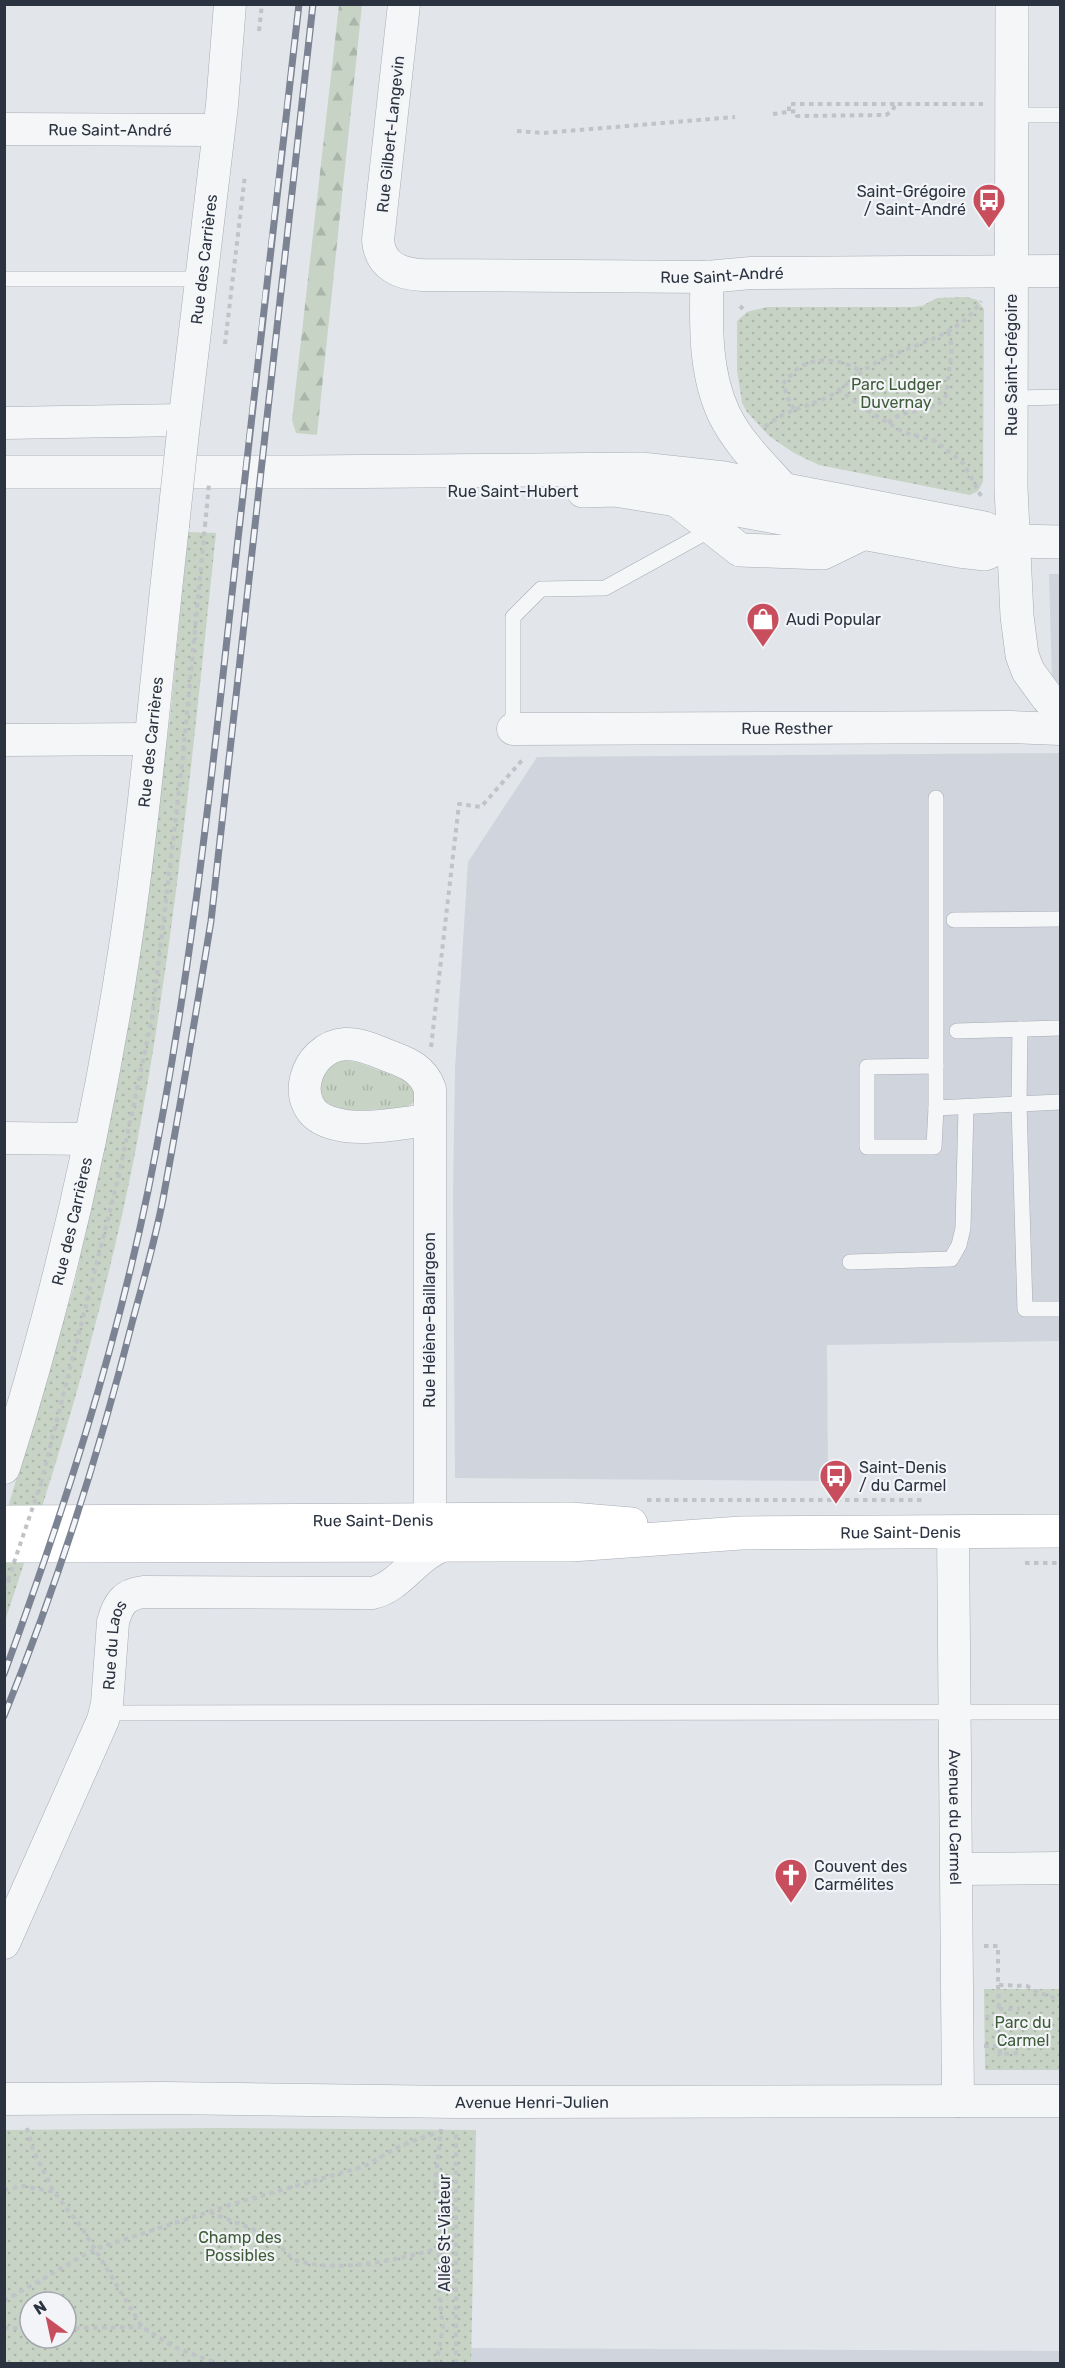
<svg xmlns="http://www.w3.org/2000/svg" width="1065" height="2368" font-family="Rubik,sans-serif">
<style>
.built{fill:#d0d4dc}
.grass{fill:url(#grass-tufts)}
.forest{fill:url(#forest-firs)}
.park{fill:url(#park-dots);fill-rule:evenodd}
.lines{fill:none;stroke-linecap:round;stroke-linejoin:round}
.service-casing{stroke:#a7acb4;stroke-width:16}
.minor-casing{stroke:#a7acb4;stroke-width:33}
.tertiary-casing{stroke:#a7acb4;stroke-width:34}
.secondary-casing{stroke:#a7acb4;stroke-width:34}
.path{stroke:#c0c3c8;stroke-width:4;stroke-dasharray:4.5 4.5;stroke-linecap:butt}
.service{stroke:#f5f6f8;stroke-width:15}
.minor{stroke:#f5f6f8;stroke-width:32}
.tertiary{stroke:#f5f6f8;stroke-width:33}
.secondary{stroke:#fff;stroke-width:33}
.rail-casing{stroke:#7c8493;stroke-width:7}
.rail{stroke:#f2f4f7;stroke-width:4.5;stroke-dasharray:14;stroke-linecap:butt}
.minor-bridge-casing{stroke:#a7acb4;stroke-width:33;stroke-linecap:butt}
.path-bridge{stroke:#c0c3c8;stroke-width:4;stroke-dasharray:4.5 4.5;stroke-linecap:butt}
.minor-bridge{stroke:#f5f6f8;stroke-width:32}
.labels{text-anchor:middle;stroke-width:4.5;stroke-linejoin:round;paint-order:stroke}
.street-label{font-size:16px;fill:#2b3341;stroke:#f2f4f7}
.poi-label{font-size:16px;fill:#2b3341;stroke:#f2f4f7;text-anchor:start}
.park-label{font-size:16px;fill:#3f5c39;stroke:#f2f4f7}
</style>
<defs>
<pattern id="grass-tufts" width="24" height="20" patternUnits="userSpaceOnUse" patternTransform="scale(1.5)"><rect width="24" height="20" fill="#c7d3c4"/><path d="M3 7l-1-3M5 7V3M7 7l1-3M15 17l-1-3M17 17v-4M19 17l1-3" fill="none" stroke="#abb6aa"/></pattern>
<pattern id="forest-firs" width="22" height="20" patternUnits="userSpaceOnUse" patternTransform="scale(1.5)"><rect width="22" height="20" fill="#c7d3c4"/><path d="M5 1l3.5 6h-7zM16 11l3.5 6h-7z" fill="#abb6aa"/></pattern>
<pattern id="park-dots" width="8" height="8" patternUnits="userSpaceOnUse" patternTransform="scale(1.5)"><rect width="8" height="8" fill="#c7d3c4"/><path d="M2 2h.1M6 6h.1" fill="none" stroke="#abb6aa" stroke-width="1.8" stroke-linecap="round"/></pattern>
</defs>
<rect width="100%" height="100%" fill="#e2e5ea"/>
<!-- built -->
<g class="built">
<polygon points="1049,574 1060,574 1060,689 1052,680"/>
<polygon points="1060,753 1060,1341 827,1345 828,1481 455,1478 453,1194 455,1068 468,862 537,757"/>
<polygon points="471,2348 1060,2351 1060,2364 471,2364"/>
</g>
<!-- grass -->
<path class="grass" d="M340 1060 357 1062 410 1082 414 1085 416 1101 405 1108 348 1111C332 1110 310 1095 321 1075 324 1069 334 1064 340 1060Z"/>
<!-- forest -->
<polygon class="forest" points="339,5 362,5 317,435 296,433 292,420"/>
<!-- park -->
<g class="park">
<polygon points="967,297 977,300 984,309 983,482 978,491 970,495 819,465 794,453 769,436 747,412 742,403 737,370 737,321 747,312 767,307 912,307 922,306 937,298"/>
<path d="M188 532 216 533C194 741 174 948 135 1153 104 1312 56 1468 5 1621V1517L74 1286 112 1111 170 719Z"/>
<polygon points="984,1989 1060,1989 1060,2070 985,2070"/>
<path d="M220 2128 476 2130 471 2363H5V2130ZM30 2302H66V2338H30Z"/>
</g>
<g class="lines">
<!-- service casing -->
<g class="service-casing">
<g id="service">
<polyline points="1012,115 1060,115"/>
<polyline points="4,279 202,279"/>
<polyline points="1011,398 1060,397"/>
<polyline points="513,729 513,617 541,589 605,588 712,529"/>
<polyline points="936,798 936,1108 1060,1102"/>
<polyline points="954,920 1060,919"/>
<polyline points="1020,1029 1019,1104 1025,1309 1060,1309"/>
<polyline points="957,1031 1060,1028"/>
<polyline points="936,1108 934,1147 867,1147 867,1067 936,1066"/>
<polyline points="850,1262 951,1259 959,1245 963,1228 966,1107"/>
<polyline points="105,1713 1060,1712"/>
</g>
</g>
<!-- minor casing -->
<g class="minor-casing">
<g id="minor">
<path id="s1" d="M404 4 378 240C380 266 400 274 422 275L707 277 751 273 1060 271"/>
<path id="s2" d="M4 129 218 130"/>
<polyline points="4,423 184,420"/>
<path id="s3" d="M183 432 222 105 230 4"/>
<path id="s4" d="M513 729 1011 727 1060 729"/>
<polyline points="4,740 149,739"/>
<polyline points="4,1138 90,1139"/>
<path id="s5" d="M4 1468C58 1298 98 1123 125 947 146 808 157 666 173 526"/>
<path d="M430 1519V1089C423 1069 408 1063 389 1056 376 1051 360 1043 345 1044 304 1047 287 1108 329 1122 360 1133 398 1123 430 1120"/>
<path id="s6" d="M953 1532 958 2101"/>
<polyline points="957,1869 1060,1868"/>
<path id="s7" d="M4 1943 103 1720 107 1704 113 1622C118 1604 124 1594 144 1592L372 1593C401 1587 415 1554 447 1544"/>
<path id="s8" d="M4 2099 166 2098 456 2102 1060 2101"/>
</g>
</g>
<!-- tertiary casing -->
<g class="tertiary-casing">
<g id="tertiary">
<polyline points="1012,4 1011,488 1017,616 1022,655 1028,671 1047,697 1060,712"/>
<path d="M707 277C706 322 704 372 724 414 738 443 762 466 784 490"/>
<polyline points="4,472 304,472 641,469 724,478 984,528 1014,541 1060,542"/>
<polyline points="583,491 615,490 732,509 959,551 985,554 1014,541"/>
<polyline points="679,502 740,550 823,553 862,534"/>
</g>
</g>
<!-- secondary casing -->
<g class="secondary-casing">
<g id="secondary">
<path id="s9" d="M4 1522 571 1519 631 1524"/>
<path id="s10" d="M4 1546 571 1545 741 1533 1060 1531"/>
</g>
</g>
<!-- path -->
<g class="path">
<polyline points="259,31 262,4"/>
<polyline points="789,111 789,104 895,104"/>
<polyline points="773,114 796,111 797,116 886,115 893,110 895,104 983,104"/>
<polyline points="517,131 543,133 735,117"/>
<polyline points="740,306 743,309"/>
<polyline points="225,344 245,175"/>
<polyline points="838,389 859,405 903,432 935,441 951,453 964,464 981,496"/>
<path d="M794 409 786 395 784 382C791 375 797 367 806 364 822 357 848 361 861 372"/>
<path d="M888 423C905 406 934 415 946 396L952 347 948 331"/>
<path d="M765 427C786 410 800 409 823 399 841 392 855 375 872 365 908 344 958 339 981 301"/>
<polyline points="431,1047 459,804 481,807 524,758"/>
<polyline points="41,1483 118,1179 152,1018 182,765 205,526"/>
<polyline points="647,1500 925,1500"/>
<polyline points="1025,1563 1060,1563"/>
<polyline points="4,1591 8,1580"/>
<polyline points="984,1946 998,1946 998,1985 1027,1986 1035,1991 1060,2000"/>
<polyline points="998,1985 999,2009"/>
<polyline points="985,2017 999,2016"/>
<polyline points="984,2046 1000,2046"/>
<polyline points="1018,2053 1000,2054 999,2009 1020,2009"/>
<polyline points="27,2128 33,2150 54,2192 82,2228 142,2327 174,2347 219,2364"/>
<polyline points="4,2190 23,2186 54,2192"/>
<path d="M210 2212C230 2221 251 2227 270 2237 281 2242 285 2257 298 2261 339 2273 398 2260 439 2248"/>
<polyline points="4,2301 95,2249 233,2204 365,2166 402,2145 438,2132"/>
<polyline points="4,2328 30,2328"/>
<polyline points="66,2328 141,2327"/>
<polyline points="436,2364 443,2328 437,2276 442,2219 435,2185 441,2129"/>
<polyline points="456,2364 456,2130"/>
</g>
<!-- service -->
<use href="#service" class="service"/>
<!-- minor -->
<use href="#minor" class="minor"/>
<!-- tertiary -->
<use href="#tertiary" class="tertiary"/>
<!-- secondary -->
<use href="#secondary" class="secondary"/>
<!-- rail casing -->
<g class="rail-casing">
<g id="rail">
<path d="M4 1674C62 1516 114 1356 148 1191 192 976 214 757 238 539 257 361 278 183 299 4"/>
<path d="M4 1716C56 1588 98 1457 132 1323 143 1282 155 1241 163 1199 180 1107 196 1014 211 921L313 4"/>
</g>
</g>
<!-- rail -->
<use href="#rail" class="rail"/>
<!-- minor-bridge casing -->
<g class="minor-bridge-casing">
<polyline id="minor-bridge" points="173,526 183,432"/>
</g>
<!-- path-bridge -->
<g class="path-bridge">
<polyline points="205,526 209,484"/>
<polyline points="8,1580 41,1483"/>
</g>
<!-- minor-bridge -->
<use href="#minor-bridge" class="minor-bridge"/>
</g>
<!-- icons -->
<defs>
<g id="bus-pin" transform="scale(1.725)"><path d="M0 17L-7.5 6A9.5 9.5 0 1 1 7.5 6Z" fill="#c84e5e" stroke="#f2f4f7"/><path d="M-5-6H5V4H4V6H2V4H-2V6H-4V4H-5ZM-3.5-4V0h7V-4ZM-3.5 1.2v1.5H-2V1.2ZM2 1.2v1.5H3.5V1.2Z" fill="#fff"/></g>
<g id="shop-pin" transform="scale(1.725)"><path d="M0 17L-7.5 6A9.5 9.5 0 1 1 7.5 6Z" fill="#c84e5e" stroke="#f2f4f7"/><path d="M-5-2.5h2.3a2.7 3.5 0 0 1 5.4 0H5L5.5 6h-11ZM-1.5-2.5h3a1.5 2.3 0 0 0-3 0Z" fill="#fff"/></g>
<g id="church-pin" transform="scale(1.725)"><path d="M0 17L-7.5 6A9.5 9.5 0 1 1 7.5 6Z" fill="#c84e5e" stroke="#f2f4f7"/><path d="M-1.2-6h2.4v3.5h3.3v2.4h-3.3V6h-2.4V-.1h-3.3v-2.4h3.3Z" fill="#fff"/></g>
</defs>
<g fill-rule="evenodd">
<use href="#bus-pin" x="989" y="200"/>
<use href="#shop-pin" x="763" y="619"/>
<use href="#bus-pin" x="836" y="1476"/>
<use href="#church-pin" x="791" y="1875"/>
</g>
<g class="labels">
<!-- street labels -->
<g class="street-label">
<text dy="6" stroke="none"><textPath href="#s2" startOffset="106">Rue Saint-André</textPath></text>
<text transform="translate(390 134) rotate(-84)" y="6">Rue Gilbert-Langevin</text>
<text dy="6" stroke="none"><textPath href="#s3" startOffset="174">Rue des Carrières</textPath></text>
<text dy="6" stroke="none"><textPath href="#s1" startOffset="600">Rue Saint-André</textPath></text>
<text transform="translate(1011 365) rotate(-90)" y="6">Rue Saint-Grégoire</text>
<text x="513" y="497">Rue Saint-Hubert</text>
<text dy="6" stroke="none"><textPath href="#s4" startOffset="274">Rue Resther</textPath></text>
<text dy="6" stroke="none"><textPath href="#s5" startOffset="742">Rue des Carrières</textPath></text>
<text dy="6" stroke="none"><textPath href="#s5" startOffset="256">Rue des Carrières</textPath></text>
<text transform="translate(429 1320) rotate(-90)" y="6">Rue Hélène-Baillargeon</text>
<text dy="6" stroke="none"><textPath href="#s9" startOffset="369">Rue Saint-Denis</textPath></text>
<text dy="6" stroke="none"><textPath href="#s10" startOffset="897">Rue Saint-Denis</textPath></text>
<text dy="6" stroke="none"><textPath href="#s7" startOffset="320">Rue du Laos</textPath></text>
<text dy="6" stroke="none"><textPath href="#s6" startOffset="285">Avenue du Carmel</textPath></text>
<text dy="6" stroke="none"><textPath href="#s8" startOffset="528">Avenue Henri-Julien</textPath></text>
<text transform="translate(444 2233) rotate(-90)" y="6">Allée St-Viateur</text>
</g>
<!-- poi labels -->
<g class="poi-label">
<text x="966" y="197" text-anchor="end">Saint-Grégoire<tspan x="966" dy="18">/ Saint-André</tspan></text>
<text x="786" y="625">Audi Popular</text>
<text x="859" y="1473">Saint-Denis<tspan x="859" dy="18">/ du Carmel</tspan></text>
<text x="814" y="1872">Couvent des<tspan x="814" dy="18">Carmélites</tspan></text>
</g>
<!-- park labels -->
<g class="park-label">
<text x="896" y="390">Parc Ludger<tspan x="896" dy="18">Duvernay</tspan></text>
<text x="1023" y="2028">Parc du<tspan x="1023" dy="18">Carmel</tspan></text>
<text x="240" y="2243">Champ des<tspan x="240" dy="18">Possibles</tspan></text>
</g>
</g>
<!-- border -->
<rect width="1065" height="2368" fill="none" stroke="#2b3341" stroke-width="12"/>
<!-- north arrow -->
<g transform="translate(48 2320) rotate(327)"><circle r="28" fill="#f2f4f7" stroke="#a2a7ae" stroke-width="1.5"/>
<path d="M0-4.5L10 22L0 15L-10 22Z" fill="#c84e5e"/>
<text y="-9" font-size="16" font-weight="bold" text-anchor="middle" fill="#2b3341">N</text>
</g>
</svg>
